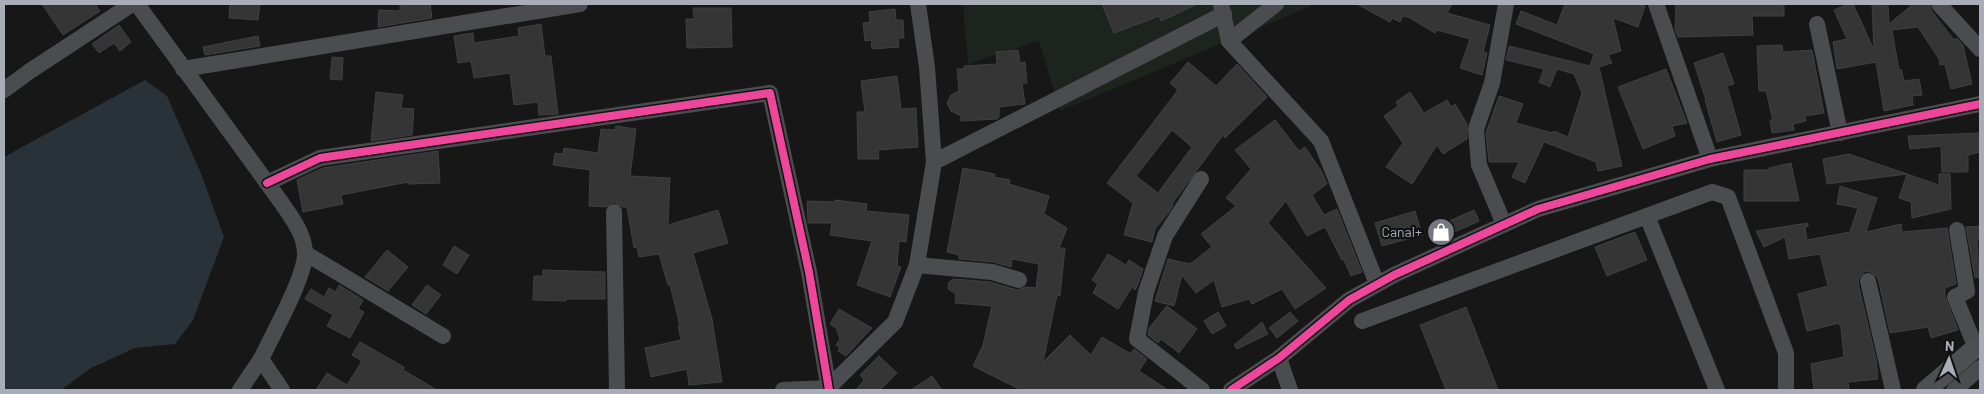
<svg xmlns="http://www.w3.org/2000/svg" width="1984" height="394" font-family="Barlow,sans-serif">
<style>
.green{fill:#1d241e}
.water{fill:#2a3239}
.building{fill:#353536;stroke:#3f4043;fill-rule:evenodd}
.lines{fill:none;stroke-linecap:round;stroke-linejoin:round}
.minor{stroke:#4b4c50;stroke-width:16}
.major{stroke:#4d4f52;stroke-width:20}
.cycleway-casing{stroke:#111113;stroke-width:11}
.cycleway{stroke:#ed469a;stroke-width:8}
.labels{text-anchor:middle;stroke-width:4.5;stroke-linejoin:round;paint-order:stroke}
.poi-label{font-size:14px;fill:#a8adb8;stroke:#111113;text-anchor:end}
</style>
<rect width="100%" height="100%" fill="#171717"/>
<!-- green -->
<polygon class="green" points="963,4 1310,4 1309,7 1060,111 1039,41 968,64"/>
<!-- water -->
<polygon class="water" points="145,80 167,96 202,176 224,237 193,320 175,344 135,348 91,368 61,390 4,390 4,157"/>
<!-- building -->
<g class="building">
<polygon points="42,4 95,4 100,11 63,35"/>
<polygon points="230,4 260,4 258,20 229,18"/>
<polygon points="400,4 430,4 432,18 378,27 379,10 400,11"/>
<polygon points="1102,4 1197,4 1161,21 1159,16 1114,33"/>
<polygon points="1357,4 1452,4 1447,13 1490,25 1483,51 1487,53 1482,75 1460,68 1470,39 1437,30 1435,33 1408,17 1403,16 1400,22 1392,18 1390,22"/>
<polygon points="1565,4 1637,4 1645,6 1638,27 1613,18 1621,51 1608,55 1612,63 1599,67 1622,166 1598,171 1596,162 1544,142 1525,183 1512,177 1519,162 1489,162 1486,133 1499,96 1523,104 1516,123 1553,133 1554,131 1568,137 1582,93 1574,74 1557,69 1550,87 1539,82 1544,69 1506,60 1509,46 1590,66 1594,54 1516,24 1521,11 1557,25"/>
<polygon points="1676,4 1784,4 1784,16 1752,16 1753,35 1678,37 1675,29"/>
<polygon points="1848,4 1853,4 1874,50 1872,4 1888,4 1889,24 1913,4 1929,4 1931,10 1954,40 1957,38 1963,45 1972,84 1951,89 1945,64 1940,65 1939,59 1918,27 1892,30 1899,70 1901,69 1904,81 1919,79 1922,95 1912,96 1913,105 1884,111 1876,62 1837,69 1833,42 1847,39 1834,10"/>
<polygon points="693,8 731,8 732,47 687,48 686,19 694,19"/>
<polygon points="895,9 896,20 903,20 904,38 898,38 899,47 872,49 871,40 865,41 863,23 870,22 869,12"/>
<polygon points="541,24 545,56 551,56 558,114 539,115 538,102 514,105 510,73 474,78 471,61 458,63 454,36 473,33 474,43 519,36 518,28"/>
<polygon points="119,25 131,42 120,51 114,43 99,53 92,44"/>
<polygon points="258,36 260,46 205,55 203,47"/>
<polygon points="1782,45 1783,52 1812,50 1824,113 1805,116 1806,121 1793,124 1794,130 1772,133 1770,120 1773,120 1766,91 1759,91 1757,46"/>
<polygon points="1018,50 1020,63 1025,62 1027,83 1022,83 1025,104 999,107 999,117 997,119 961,121 961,116 951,111 947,103 951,95 959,91 957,69 964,69 964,66 997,64 996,52"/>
<polygon points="1723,53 1734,84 1727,86 1741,135 1717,142 1705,100 1706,100 1694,63"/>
<polygon points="332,57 343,58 342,80 330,79"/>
<path d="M1188 62 1216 86 1237 64 1267 97 1225 138 1223 135 1172 204 1173 205 1169 212 1155 229 1152 242 1124 235 1133 203 1107 183 1178 90 1170 83ZM1172 130 1192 147 1158 193 1136 176Z"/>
<polygon points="1666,69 1687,123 1672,126 1675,136 1643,149 1618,87"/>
<polygon points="897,76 901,109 916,108 918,147 878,150 879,159 858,159 857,112 865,112 861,81"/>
<polygon points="376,92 403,95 401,108 414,109 412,135 371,141"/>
<polygon points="1410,92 1424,113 1447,100 1451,107 1455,104 1467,124 1467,139 1443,154 1437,145 1412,184 1386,167 1403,143 1384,116 1398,106 1396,102"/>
<polygon points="1275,120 1299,151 1305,147 1322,172 1327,184 1312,195 1324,215 1337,209 1362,272 1351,276 1344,260 1342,260 1325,227 1307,236 1286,201 1268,223 1326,288 1295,309 1282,289 1252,304 1249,299 1222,307 1214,280 1196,293 1182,275 1174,306 1155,301 1168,259 1190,264 1212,247 1201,234 1236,206 1226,198 1251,169 1235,150"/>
<polygon points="616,126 636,129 630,176 670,178 668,225 718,210 728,243 693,253 712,319 722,382 689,385 687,369 651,377 645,348 681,340 678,326 680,326 670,285 668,285 659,254 639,257 637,247 634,248 627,207 622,207 614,202 606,207 589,206 590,170 553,165 555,153 563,154 564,148 598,153 601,129 615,130"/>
<polygon points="1980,133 1980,152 1968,155 1968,172 1942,172 1941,146 1910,149 1908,136"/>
<polygon points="438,151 440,183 408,184 408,182 341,195 343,204 303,212 297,180 323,168"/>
<polygon points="1849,154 1907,174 1827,184 1823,159"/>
<polygon points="1791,163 1799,201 1744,201 1744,170 1769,170 1769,168"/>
<polygon points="963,168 995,174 994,177 1010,180 1009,184 1049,196 1044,214 1067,228 1059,248 1065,248 1060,296 1057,295 1043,362 1070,335 1091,355 1102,337 1131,354 1134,349 1147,359 1139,371 1168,390 1021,390 973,366 983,345 992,306 955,303 956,294 948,289 949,282 954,279 990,282 1017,290 1026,287 1036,288 1039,264 1012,259 1011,267 993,262 959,259 959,255 947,252"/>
<polygon points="1907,174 1939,185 1939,174 1950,174 1951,209 1912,218 1911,202 1899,198"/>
<polygon points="1840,186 1877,198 1866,232 1901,224 1902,232 1947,228 1956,284 1945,288 1945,296 1958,330 1931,338 1928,327 1890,333 1878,278 1871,272 1865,271 1859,278 1858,283 1876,359 1878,379 1848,382 1849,390 1814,390 1811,364 1844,357 1841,328 1839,323 1807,331 1798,294 1828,286 1820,254 1789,259 1785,237 1764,247 1756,231 1808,223 1808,226 1805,227 1807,240 1850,232 1858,208 1837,204"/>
<polygon points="835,200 867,204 866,211 909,215 906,242 899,241 897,266 901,267 890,297 857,285 872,241 830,235 832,223 808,223 807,201 835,202"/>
<polygon points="1474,210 1479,221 1435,241 1429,230"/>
<polygon points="1415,211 1422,235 1382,246 1375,223"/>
<polygon points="1980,226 1980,240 1977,240 1979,277 1975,278 1966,227"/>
<polygon points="1635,232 1647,260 1607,276 1595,247"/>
<polygon points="454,246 469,255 457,274 443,265"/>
<polygon points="387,250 408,267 388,291 365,277"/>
<polygon points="1108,254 1126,265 1129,260 1143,269 1137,287 1135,290 1132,287 1118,309 1093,293 1098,284 1092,280"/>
<polygon points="543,270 605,272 605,299 566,299 566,301 533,300 534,276 543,276"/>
<polygon points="339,285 363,300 358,309 364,312 350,338 327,326 333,315 305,299 311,289 324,297 329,288 336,292"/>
<polygon points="427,285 441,295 426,314 412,305"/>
<polygon points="1167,306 1197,329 1179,353 1161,339 1158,343 1148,335 1149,328"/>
<polygon points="1466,307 1498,390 1446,390 1420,325"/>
<polygon points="839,309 872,328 846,356 838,351 840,347 836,345 840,339 836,328 830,324"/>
<polygon points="1218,312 1226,326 1212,334 1204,321"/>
<polygon points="1290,312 1298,321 1277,338 1269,328"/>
<polygon points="1262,322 1268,334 1237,349 1234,345"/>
<polygon points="360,342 404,367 403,370 437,390 316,390 327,373 347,385 362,361 352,355"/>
<polygon points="879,356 897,373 880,390 856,390 864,380 860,375"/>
<polygon points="932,376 942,390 911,390"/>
</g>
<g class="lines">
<!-- minor -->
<g class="minor">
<path d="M137 4 281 202C291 217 305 234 305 254 305 277 272 336 261 359"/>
<polyline points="1221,4 1229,41 1321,141 1377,284"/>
<polyline points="1656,4 1710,159"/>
<polyline points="1939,4 1980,49"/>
<polyline points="1817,24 1840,133"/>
<polyline points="1229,41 1276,4"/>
<polyline points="183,69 580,4"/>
<polyline points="4,90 30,71 132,4"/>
<polyline points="934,162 1224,14"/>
<polyline points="1201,179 1165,236 1146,292 1137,339 1202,390"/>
<polyline points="267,183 320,158 770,93 809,272 829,390"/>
<polyline points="614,212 617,390"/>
<polyline points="1647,216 1717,390"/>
<polyline points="1504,224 1479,165 1476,129 1492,83 1506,4"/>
<polyline points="1957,230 1967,291 1955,297 1976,348"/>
<polyline points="305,253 443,336"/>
<polyline points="917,265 992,272 1019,280"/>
<polyline points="1868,281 1893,390"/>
<polyline points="1362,321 1712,192 1728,197 1786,353 1786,390"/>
<polyline points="1279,358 1290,390"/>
<polyline points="240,390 261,359 282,390"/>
<polyline points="783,390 828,388 895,322 917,265 934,162 927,67 918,4"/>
<polyline points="1231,390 1279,358 1349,300 1394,275 1538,209 1710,159 1980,104"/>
<polyline points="1954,390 1980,368"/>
</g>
<!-- major -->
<polyline class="major" points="1926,390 1980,344"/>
<!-- cycleway casing -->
<g class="cycleway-casing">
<g id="cycleway">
<polyline points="267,183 320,158 770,93 809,272 829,390"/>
<polyline points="1231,390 1279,358 1349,300 1394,275 1538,209 1710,159 1980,104"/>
</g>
</g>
<!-- cycleway -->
<use href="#cycleway" class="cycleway"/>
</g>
<!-- icons -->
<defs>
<g id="shop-disc" transform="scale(1.4375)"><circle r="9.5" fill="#757880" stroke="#111113"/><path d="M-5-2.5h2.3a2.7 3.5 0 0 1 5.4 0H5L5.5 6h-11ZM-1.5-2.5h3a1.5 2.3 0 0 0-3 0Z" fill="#fff"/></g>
</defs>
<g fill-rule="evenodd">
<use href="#shop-disc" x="1441" y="232"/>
</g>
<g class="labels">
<!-- poi labels -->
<g class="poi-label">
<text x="1422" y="237">Canal+</text>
</g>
</g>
<!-- border -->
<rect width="1984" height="394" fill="none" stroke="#a8adb8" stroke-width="10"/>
<!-- north arrow -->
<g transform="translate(1949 359) rotate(3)" stroke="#111113" stroke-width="4" paint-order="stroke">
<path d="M0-4L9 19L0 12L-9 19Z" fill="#a8adb8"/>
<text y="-8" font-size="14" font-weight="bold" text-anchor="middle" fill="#a8adb8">N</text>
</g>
</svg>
